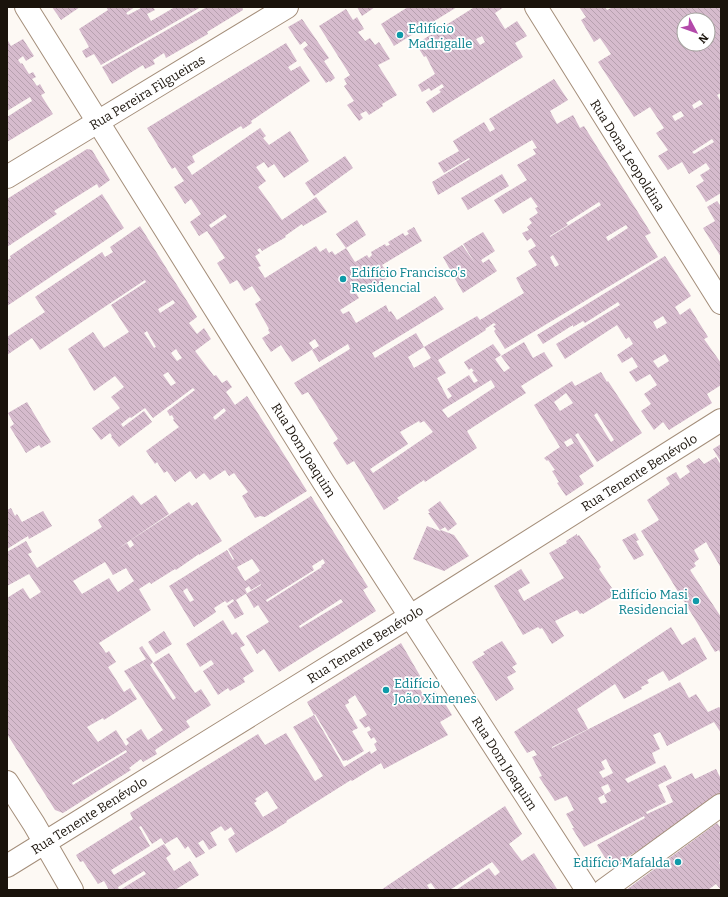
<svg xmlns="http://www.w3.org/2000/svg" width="728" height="897" font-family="Bitter,serif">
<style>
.building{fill:url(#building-back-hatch);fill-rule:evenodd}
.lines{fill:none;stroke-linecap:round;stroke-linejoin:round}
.street-casing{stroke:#a48e7a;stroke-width:24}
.secondary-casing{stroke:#a48e7a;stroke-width:24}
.street{stroke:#fff;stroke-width:22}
.secondary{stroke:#fff;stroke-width:22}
.culture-dot{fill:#0f9aa8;stroke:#fff;stroke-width:1.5}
.labels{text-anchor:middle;stroke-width:3.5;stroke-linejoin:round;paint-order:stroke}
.culture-label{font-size:13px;fill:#0d838f;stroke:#fff;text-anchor:start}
.street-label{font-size:13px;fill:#1a130b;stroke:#fff}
</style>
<defs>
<pattern id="building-back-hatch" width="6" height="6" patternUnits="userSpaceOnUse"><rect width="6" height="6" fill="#d6bbcd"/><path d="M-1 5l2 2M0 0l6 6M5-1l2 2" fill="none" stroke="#b7a0af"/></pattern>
</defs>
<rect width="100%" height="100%" fill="#fdf9f4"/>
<!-- building -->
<g class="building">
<polygon points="52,7 80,7 61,20"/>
<polygon points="106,7 135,7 126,13 128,15 143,7 153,7 155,10 147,14 151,21 175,7 201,7 101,65 94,54 86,58 82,51 89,47 79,29 108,10"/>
<polygon points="207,7 242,7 243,10 207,32 208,34 166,58 164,53 153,60 155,64 145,69 143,65 112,84 102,67"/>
<polygon points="357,7 375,7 362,16"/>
<polygon points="408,7 457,7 394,46 381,24"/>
<path d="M472 7H504L495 13 505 29 517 21 527 36 515 43 523 57 433 113 426 102 441 92 439 90 444 87 442 84 431 91 429 88 422 92 418 85 435 74 426 56 424 57 416 44 473 8ZM482 36 485 42 480 45 476 39Z"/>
<path d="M579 7H605L607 10 613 7H721V93L717 95 721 102V193L706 202 696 186 704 181 700 175 710 169 706 163 689 174 682 162 668 170 658 156 668 150 656 133 664 128 650 107 634 117 598 62 611 54 600 38 594 42 581 20 586 17ZM684 20H708V44H684ZM700 100 703 104 694 109 692 105ZM681 111 684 116 675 121 672 116ZM712 139 714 142 694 154 692 152Z"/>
<polygon points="346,9 353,20 357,17 364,29 358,32 365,41 370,38 375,45 379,42 390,59 378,65 397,95 382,104 383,106 369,115 366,111 360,114 363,118 359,121 347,105 354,101 344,86 347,84 344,79 350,75 319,26"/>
<polygon points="302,19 329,58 324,61 335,78 330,82 329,81 326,83 303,49 308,45 305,41 300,45 288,27"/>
<polygon points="7,39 11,46 23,39 34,56 26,61 23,56 18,60 21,64 22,63 29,74 33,72 36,77 32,79 37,86 40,84 45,93 41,95 53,114 7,142 7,117 32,101 30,97 7,111"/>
<path d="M286 43 297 61 288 67 291 71 300 66 310 81 251 121 252 123 243 129 241 126 192 156 195 162 187 167 192 175 260 128 266 136 263 138 269 145 290 131 309 161 284 178 274 164 268 168 264 162 256 167 266 181 258 187 282 220 316 197 327 212 303 226 302 224 285 236 286 237 262 251 260 248 257 250 260 253 255 256 261 266 258 267 265 278 316 246 320 252 326 248 329 253 332 251 335 255 346 248 355 262 367 255 369 258 372 255 371 252 385 244 386 246 390 245 388 242 403 233 405 236 409 234 407 231 414 227 422 241 382 265 390 277 374 286 372 283 356 293 359 298 340 310 343 314 349 311 356 323 386 305 389 312 391 311 397 320 435 296 444 309 372 353 375 358 416 333 424 347 477 316 480 320 524 293 516 278 537 265 528 251 536 246 531 238 527 241 522 233 529 230 527 227 532 223 529 219 538 213 535 208 538 207 531 197 503 214 494 200 527 180 517 165 536 154 533 149 537 148 532 140 438 195 432 182 470 159 469 158 444 173 438 163 459 151 453 141 484 122 490 132 495 129 489 119 554 79 568 100 550 111 557 124 573 115 580 128 584 126 651 233 645 236 658 257 505 349 494 331 496 329 493 326 496 325 494 323 485 329 486 330 438 360 446 373 437 378 448 399 452 396 447 389 469 375 474 383 478 381 472 372 474 371 471 368 469 370 464 362 493 344 501 355 495 359 504 372 510 368 501 356 524 342 533 358 544 352 553 366 521 386 526 393 467 431 477 448 425 482 424 480 397 498 399 500 384 510 354 461 347 465 333 443 338 439 308 392 302 395 294 383 350 349 348 344 319 362 312 350 319 346 315 339 309 343 313 349 292 362 281 345 271 352 262 338 270 333 268 330 269 329 255 304 261 300 252 286 244 291 237 280 230 284 217 263 225 258 207 231 199 236 190 222 201 214 191 199 185 204 174 187 184 181 175 167 172 169 147 128ZM599 202 601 205 550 237V236L568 225 566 223ZM225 214 227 217 211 228 209 225ZM626 225 628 228 608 241 606 237ZM553 255 559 265 555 267 550 257ZM424 347 431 358 414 368 408 357ZM491 380 495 387 448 418 442 410ZM419 421 420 423 424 421 433 432 373 473 370 469 408 444 400 432Z"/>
<polygon points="87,149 92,150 110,180 99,188 97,184 65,204 54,211 57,214 7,247 7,199"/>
<polygon points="345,156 353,168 314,196 305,183"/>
<polygon points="502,174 509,186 468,210 461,198"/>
<polygon points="102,194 124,228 7,306 7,260 11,258 10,256"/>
<polygon points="717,201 720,205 721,204 721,257 703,228 715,221 707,207"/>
<polygon points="357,220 366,235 346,248 336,234"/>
<path d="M140 226 197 317 189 323 197 334 204 328 211 339 195 351 214 376 216 375 222 383 227 380 232 387 226 392 235 405 247 396 307 491 265 517 260 516 255 518 242 496 248 492 234 473 229 476 225 470 210 480 204 473 196 479 190 471 175 482 167 471 164 473 157 462 155 464 146 451 179 427 173 420 174 419 172 415 170 416 167 411 195 390 193 388 153 418 145 408 131 418 130 417 121 424 123 427 144 411 152 422 119 447 111 437 112 436 110 433 101 440 92 428 120 408 111 397 124 387 115 376 94 391 68 349 93 332 104 348 129 332 111 305 146 282 145 280 40 350 32 338 7 355V337L45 312 35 297 102 252 105 257 113 252 110 247ZM173 300 175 303 160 313 158 309ZM147 331 156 347 154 348 144 333ZM176 349 182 358 177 361 171 353ZM168 372 176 383 171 386 163 375ZM224 408 226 411 215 420 213 417Z"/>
<polygon points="483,232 495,251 481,260 483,263 489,259 497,271 463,293 443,257 462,245 475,263 463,244"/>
<path d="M665 256 691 296 675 307 680 315 690 308 708 337 704 339 721 363V385L707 394 712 403 669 430 663 422 654 430 641 411 651 404 644 394 657 385 650 374 636 382 629 372 638 367 632 357 622 363 617 355 633 344 629 337 626 339 617 325 565 359 556 344 620 305 618 302 585 323 583 321 573 327V325L543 344 537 335ZM663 316 667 323 657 329 653 322ZM665 354 669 361 658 368 653 361Z"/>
<path d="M601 372 607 382 608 381 642 433 597 462 578 433 575 435 594 466 579 476 584 484 566 496 557 483 559 482 552 471 555 470 548 460 547 461 544 458 560 447 534 405 572 381 575 386ZM566 393 573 403 560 411 554 402ZM597 413 614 440 611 442 594 415ZM571 438 574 443 567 447 564 442Z"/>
<polygon points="27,402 51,442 41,448 39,445 26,453 10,427 14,424 8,413"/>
<polygon points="721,444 721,462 713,449"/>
<polygon points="716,457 721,465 721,568 706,542 694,550 699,559 694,563 696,566 690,570 721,617 721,655 719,650 715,652 641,531 659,520 647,500 670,484 666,478 676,472 680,479 690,472 686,466 699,458 704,464"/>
<path d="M133 495 141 505 156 495 169 514 116 550 127 543 130 548 134 545 131 540 189 502 192 506 197 502 222 541 199 555V554L176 570 175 569 151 584 150 582 139 589 151 610 99 643 106 653 109 651 116 662 108 667 124 692 130 688 137 699 104 720 103 718 87 727 98 742 116 730 126 746 129 743 126 739 141 729 148 740 163 730 124 671 146 659 139 648 142 646 153 662 150 665 173 700 176 698 153 663 169 653 195 693 201 689 211 705 186 721 190 727 155 750 157 754 143 762 141 759 129 768 131 770 63 813 55 810 7 734V598L23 588 30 599 41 592 29 574 7 586V552L26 541 32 552 28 554 37 568 102 527 98 520ZM105 562 113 575 126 568 134 581 118 592 109 578 82 594 73 581ZM126 750 127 752 73 785 72 783Z"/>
<path d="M311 496 368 587 363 590 376 611 279 672 264 649 257 654 246 636 269 622 258 605 254 608 246 594 261 585V584L251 590 249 586 245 589 247 593 236 600 244 614 235 619 227 606 234 601 233 599 227 603 225 601 214 608 216 612 194 627 169 586 227 550 233 560 234 559 228 549ZM252 559 260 571 245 581 237 567ZM323 559 325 563 321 566 322 567 267 602 266 600 314 570 312 566ZM187 588 194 600 190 602 183 591ZM341 599 343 602 300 628 299 626Z"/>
<polygon points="440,501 457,524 448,531 445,527 440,530 428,513 430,513 428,510"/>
<polygon points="11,508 15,516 17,514 22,522 43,511 52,526 29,539 28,536 7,549 7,510"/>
<polygon points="427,526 440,531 441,530 454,535 469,556 444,571 413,559"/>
<polygon points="635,533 639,540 636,541 644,555 634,560 622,540"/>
<polygon points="577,534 577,536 579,535 601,567 599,569 616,594 583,614 582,613 580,614 577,610 555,621 564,636 552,644 542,628 540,629 538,627 523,635 494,586 521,569 530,583 518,590 524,601 564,578 549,553 567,543 566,541"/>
<polygon points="223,620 232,635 236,632 245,645 240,648 254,671 243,678 245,682 230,691 228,688 218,695 203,671 214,664 211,660 200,667 186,644"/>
<path d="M671 627 682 645 695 637 707 659 669 681 663 671 647 680 649 683 641 687 642 689 624 699 615 684 577 709 588 729 552 747V748L680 682 689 698 696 694 708 712 719 707 721 710V733L714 722 667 746 660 732 653 735 660 749 652 753 656 763 625 779 628 783 665 765 672 778 658 785 666 802 646 812 647 814 673 802 666 786 692 773 695 779 716 769 721 779V794L697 812 649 845V844L611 867 597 845 645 818 644 816 584 847 572 828H574L566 814 574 810 567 796 555 801 539 777 542 776 532 757 537 755 534 750 527 753 514 732ZM606 759 613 773 603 778 599 772 605 769 601 762ZM608 784 611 791 604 795 607 802 601 804 598 798 605 794 601 787Z"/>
<polygon points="164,631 172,644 156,654 148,642"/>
<polygon points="502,641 517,664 512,667 516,672 507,677 514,689 496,701 472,662 485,654 483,652"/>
<path d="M401 643 423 681 416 684 425 697 435 691 442 703 444 702 452 715 440 722 448 735 384 769 381 763 352 781 351 780 286 821 287 822 236 853 228 839 235 834 231 827 225 831 221 826 210 833 217 845 209 850 203 840 198 843 205 853 196 858 188 846 185 849 177 837 165 844 161 838 152 844 141 826 139 827 150 846 111 870 114 875 164 844 171 854 166 858 174 871 190 861 199 875 175 890H120L146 874 144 871 118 887 119 890H109L104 881 98 884 83 861 80 862 76 855 133 819 130 813 258 734 265 745 286 733 315 781 323 776 293 727 314 715 344 767 370 751 371 754 377 750 374 744 377 742 374 737 371 739 367 732 371 730 369 726 365 728 359 720 367 715 355 695 348 700 349 703 345 705 358 728 352 731 364 751 347 761V760L343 761 315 714 314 715 307 702ZM267 791 278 808 263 817 254 803 257 801 255 799Z"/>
<polygon points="505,806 522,834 509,844 522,861 534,853 557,889 555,890 456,890 489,868 495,876 500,872 492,862 450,890 436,890 431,883 427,885 430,890 406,890 405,888 402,890 381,890"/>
<polygon points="717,823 721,828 721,861 719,863 721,865 721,890 716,884 708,890 626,890"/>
</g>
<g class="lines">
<!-- street casing -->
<g class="street-casing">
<g id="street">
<polyline points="26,7 324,483 587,890"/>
<polyline points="536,7 721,303"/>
<polyline points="7,782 34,824 72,890"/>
<polyline points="604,890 721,805"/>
</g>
</g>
<!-- secondary casing -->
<g class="secondary-casing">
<g id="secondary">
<polyline points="7,177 287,7"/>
<polyline points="7,866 409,617 721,420"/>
</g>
</g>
<!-- street -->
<use href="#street" class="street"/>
<!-- secondary -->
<use href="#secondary" class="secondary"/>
</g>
<!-- markers -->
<g class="culture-dot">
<circle cx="400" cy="35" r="4"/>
<circle cx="343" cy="279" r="4"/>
<circle cx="696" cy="601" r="4"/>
<circle cx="386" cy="690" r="4"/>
<circle cx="678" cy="862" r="4"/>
</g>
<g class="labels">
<!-- culture labels -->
<g class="culture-label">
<text x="408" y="33">Edifício<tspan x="408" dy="15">Madrigalle</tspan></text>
<text x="351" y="277">Edifício Francisco's<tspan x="351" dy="15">Residencial</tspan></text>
<text x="688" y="599" text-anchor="end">Edifício Masi<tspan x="688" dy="15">Residencial</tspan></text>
<text x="394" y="688">Edifício<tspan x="394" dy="15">João Ximenes</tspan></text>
<text x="670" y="867" text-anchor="end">Edifício Mafalda</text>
</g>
<!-- street labels -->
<g class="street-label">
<text transform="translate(147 92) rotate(-31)" y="5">Rua Pereira Filgueiras</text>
<text transform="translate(628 155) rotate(58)" y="5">Rua Dona Leopoldina</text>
<text transform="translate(304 450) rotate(58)" y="5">Rua Dom Joaquim</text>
<text transform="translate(639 472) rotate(-32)" y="5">Rua Tenente Benévolo</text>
<text transform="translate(365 644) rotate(-32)" y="5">Rua Tenente Benévolo</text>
<text transform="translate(505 763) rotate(57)" y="5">Rua Dom Joaquim</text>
<text transform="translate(89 815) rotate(-32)" y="5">Rua Tenente Benévolo</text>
</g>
</g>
<!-- border -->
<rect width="728" height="897" fill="none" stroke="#1a130b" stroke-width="16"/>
<!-- north arrow -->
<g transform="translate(696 32) rotate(131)"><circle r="19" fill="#ffffff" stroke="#a3a19d"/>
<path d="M0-3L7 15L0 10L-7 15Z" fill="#b349aa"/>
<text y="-6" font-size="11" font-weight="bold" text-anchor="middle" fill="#1a130b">N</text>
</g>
</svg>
